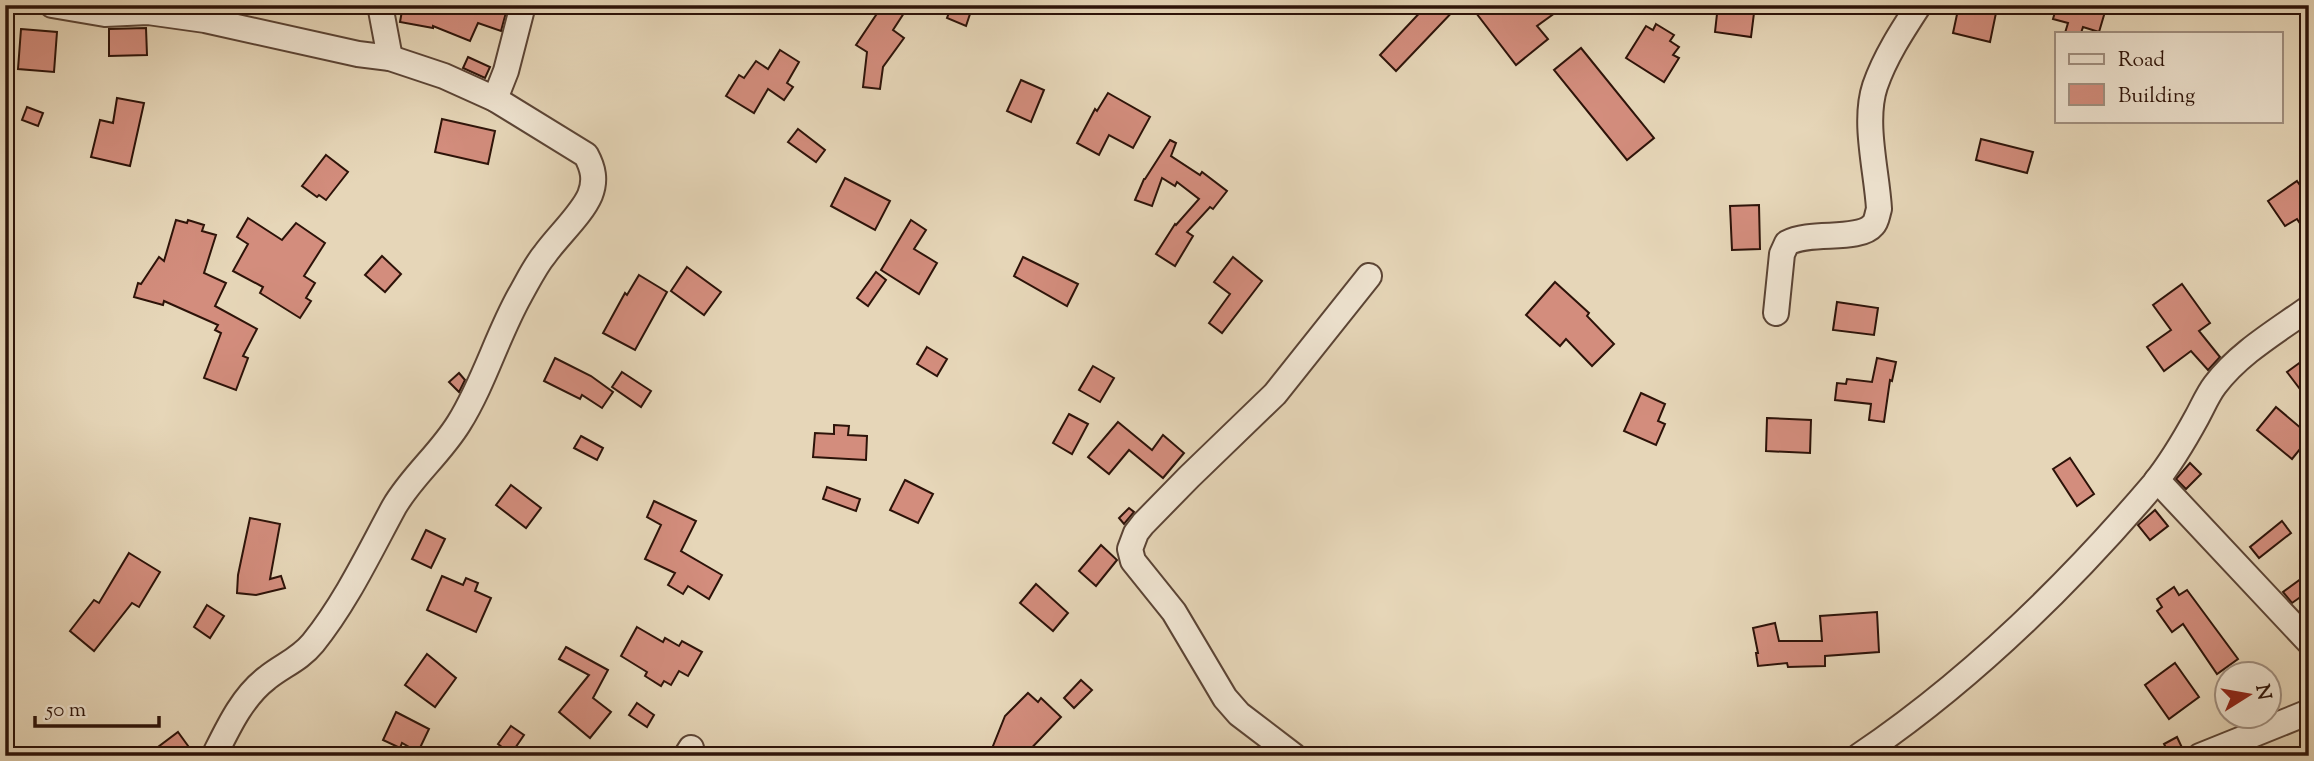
<svg xmlns="http://www.w3.org/2000/svg" width="2314" height="761" font-family="'Sorts Mill Goudy',serif">
<style>
.building{fill:#d38d7d;stroke:#2d1309;stroke-width:2}
.lines{fill:none;stroke-linecap:round;stroke-linejoin:round}
.minor-casing{stroke:#5b4435;stroke-width:28}
.minor{stroke:#efe4d1;stroke-width:24}
</style>
<rect width="100%" height="100%" fill="#e6d6b8"/>
<filter id="stains"><feTurbulence type="fractalNoise" baseFrequency=".00286" numOctaves="4"/><feColorMatrix values="0 0 0 0 .2 0 0 0 0 .09 0 0 0 0 .02 0 0 0 .5 -.17"/></filter>
<radialGradient id="worn" r=".72"><stop offset=".6" stop-color="#630" stop-opacity="0"/><stop offset="1" stop-color="#630" stop-opacity=".3"/></radialGradient>
<!-- building -->
<g class="building">
<polygon points="403,5 508,5 501,31 478,23 470,41 433,26 433,28 400,22"/>
<polygon points="860,5 891,5 904,13 893,30 904,38 883,67 880,89 863,87 867,52 856,45 876,15"/>
<polygon points="952,5 973,5 966,26 947,18"/>
<polygon points="1427,5 1459,5 1396,71 1380,55"/>
<polygon points="1470,5 1566,5 1537,26 1548,39 1516,65"/>
<polygon points="1718,5 1755,5 1751,37 1715,32"/>
<polygon points="1959,5 1988,5 1987,10 1996,13 1990,42 1953,33"/>
<polygon points="2057,5 2107,5 2099,32 2083,27 2081,33 2065,33 2068,23 2053,19"/>
<polygon points="1656,24 1674,35 1670,41 1679,47 1673,55 1679,58 1664,82 1626,58 1646,26 1653,30"/>
<polygon points="146,28 147,55 109,56 109,29"/>
<polygon points="21,29 57,32 54,72 18,69"/>
<polygon points="1581,48 1654,138 1627,160 1554,70"/>
<polygon points="780,50 799,62 787,83 793,87 784,100 768,89 754,113 726,96 739,75 744,78 756,61 768,69"/>
<polygon points="468,57 490,67 485,78 463,68"/>
<polygon points="1021,80 1044,90 1031,122 1007,111"/>
<polygon points="1108,93 1150,117 1133,148 1109,135 1099,155 1077,143 1095,109 1097,111"/>
<polygon points="117,98 144,103 130,166 91,157 100,120 113,123"/>
<polygon points="27,107 43,113 38,126 22,120"/>
<polygon points="442,119 495,131 488,164 435,152"/>
<polygon points="798,129 825,150 816,162 788,142"/>
<polygon points="1981,139 2033,152 2027,173 1976,160"/>
<polygon points="1170,140 1176,143 1171,156 1200,175 1202,172 1227,191 1213,209 1210,207 1187,232 1193,236 1175,266 1156,254 1175,224 1176,225 1199,199 1177,182 1175,186 1162,178 1152,206 1135,200 1144,179 1145,179"/>
<polygon points="326,155 348,172 326,200 319,195 317,197 302,186"/>
<polygon points="845,178 890,201 875,230 831,206"/>
<polygon points="2297,181 2309,198 2309,237 2297,219 2285,226 2268,201"/>
<polygon points="1759,205 1760,249 1732,250 1730,206"/>
<polygon points="248,218 282,240 296,223 325,243 304,276 315,283 306,298 311,301 300,318 260,293 263,287 233,271 248,244 237,237"/>
<polygon points="176,220 187,223 188,220 204,225 202,231 216,235 204,273 226,283 215,306 257,329 243,356 248,358 236,390 204,378 221,333 215,330 218,325 164,301 163,305 134,297 138,283 141,284 159,257 164,261"/>
<polygon points="911,220 926,230 914,249 937,263 919,294 881,270"/>
<polygon points="382,256 401,274 385,292 365,275"/>
<polygon points="1023,257 1078,284 1067,306 1014,276"/>
<polygon points="1233,257 1262,281 1222,333 1209,323 1230,294 1214,282"/>
<polygon points="687,267 721,292 704,315 671,291"/>
<polygon points="876,272 886,280 868,306 857,298"/>
<polygon points="639,275 667,292 635,350 603,333 625,293 627,295"/>
<polygon points="1555,282 1589,313 1587,316 1614,344 1592,366 1566,339 1560,346 1526,315"/>
<polygon points="2182,284 2210,323 2199,331 2220,357 2208,370 2191,351 2164,371 2147,347 2171,330 2153,305"/>
<polygon points="1837,302 1878,308 1874,335 1833,330"/>
<polygon points="927,347 947,359 937,376 917,364"/>
<polygon points="2309,356 2309,401 2287,372"/>
<polygon points="555,358 591,376 613,392 602,408 582,395 580,399 544,381"/>
<polygon points="1877,358 1896,362 1892,381 1890,380 1884,422 1869,420 1871,404 1835,400 1837,383 1846,384 1847,379 1872,382"/>
<polygon points="1093,366 1114,378 1100,402 1079,390"/>
<polygon points="622,372 651,391 641,407 612,387"/>
<polygon points="459,373 465,380 459,392 449,382"/>
<polygon points="1641,393 1665,404 1658,421 1665,424 1656,445 1624,431"/>
<polygon points="2276,407 2309,435 2309,438 2292,459 2257,430"/>
<polygon points="1069,414 1088,424 1072,454 1053,443"/>
<polygon points="1767,418 1811,420 1810,453 1766,451"/>
<polygon points="1118,422 1152,450 1163,435 1184,453 1163,478 1129,450 1109,474 1088,457"/>
<polygon points="834,425 849,426 848,435 867,436 866,460 813,457 815,433 834,434"/>
<polygon points="581,436 603,448 597,460 574,448"/>
<polygon points="2070,458 2094,494 2077,506 2053,469"/>
<polygon points="2190,463 2201,474 2186,489 2176,479"/>
<polygon points="905,480 933,494 918,523 890,510"/>
<polygon points="511,485 541,508 526,528 496,505"/>
<polygon points="827,487 860,499 856,511 823,499"/>
<polygon points="654,501 696,521 681,551 722,575 709,599 688,586 683,594 668,585 675,573 645,559 661,525 647,517"/>
<polygon points="1129,508 1134,512 1124,524 1119,518"/>
<polygon points="2155,510 2168,526 2150,540 2138,525"/>
<polygon points="250,518 280,524 270,579 281,576 285,588 256,595 237,593 238,575"/>
<polygon points="2282,521 2291,533 2259,558 2250,547"/>
<polygon points="426,530 445,539 431,568 412,559"/>
<polygon points="1101,545 1117,560 1096,586 1079,571"/>
<polygon points="129,553 160,572 139,607 132,603 94,651 70,631 94,600 99,603"/>
<polygon points="2309,573 2309,591 2292,603 2283,592"/>
<polygon points="442,576 463,585 466,578 478,583 475,591 491,598 476,632 427,610"/>
<polygon points="1036,584 1068,613 1053,631 1020,603"/>
<polygon points="2174,587 2179,595 2187,590 2238,659 2217,674 2183,624 2172,632 2157,611 2162,607 2157,599"/>
<polygon points="207,605 224,616 210,638 194,627"/>
<polygon points="1877,612 1879,652 1825,656 1825,666 1788,667 1787,663 1758,666 1756,653 1758,653 1753,628 1775,623 1779,641 1822,641 1820,616"/>
<polygon points="637,627 663,642 665,638 679,646 682,641 702,652 688,676 679,671 671,685 664,681 661,686 645,676 647,672 621,656"/>
<polygon points="566,647 608,670 593,698 611,712 590,738 559,712 589,675 559,659"/>
<polygon points="427,654 456,678 435,707 405,685"/>
<polygon points="2175,663 2199,697 2169,719 2145,685"/>
<polygon points="1081,680 1092,690 1074,708 1064,698"/>
<polygon points="1028,693 1038,702 1041,698 1061,717 1024,756 989,756 1005,716"/>
<polygon points="637,703 654,715 647,727 629,715"/>
<polygon points="396,712 429,729 418,752 402,743 400,748 383,740"/>
<polygon points="511,726 524,735 511,754 498,744"/>
<polygon points="178,732 191,750 183,756 146,756"/>
<polygon points="2177,737 2185,754 2185,756 2170,756 2164,744"/>
</g>
<g class="lines">
<!-- minor casing -->
<g class="minor-casing">
<g id="minor">
<path d="M52 5 105 14 148 12 205 20 358 54 390 58 444 76 495 99 586 155C593 168 596 180 590 195 582 214 557 237 545 254 535 266 528 281 520 295 497 336 484 383 459 423 440 454 412 476 394 507 369 553 346 602 313 643 299 660 283 665 267 678 242 697 228 728 214 756"/>
<polyline points="380,5 390,58"/>
<polyline points="495,99 506,71 523,5"/>
<path d="M1776 313 1782 254 1787 243C1811 230 1859 242 1873 225 1877 221 1877 215 1879 209 1877 172 1863 122 1875 86 1885 57 1902 31 1919 5"/>
<polyline points="2157,480 2309,642"/>
<polyline points="686,756 691,748"/>
<polyline points="1294,756 1239,714 1225,698 1174,612 1133,561 1130,549 1136,533 1143,524 1189,477 1275,394 1369,276"/>
<path d="M1859 756C1970 681 2068 585 2154 484 2170 464 2185 439 2197 417 2203 406 2208 394 2215 385 2239 353 2277 331 2309 308"/>
<polyline points="2200,756 2309,712"/>
</g>
</g>
<!-- minor -->
<use href="#minor" class="minor"/>
</g>
<!-- margin -->
<rect width="2314" height="761" fill="none" stroke="#e6d6b8" stroke-width="28"/>
<rect x="7" y="7" width="2300" height="747" fill="none" stroke="#2d1309" stroke-width="3.5"/>
<rect x="14" y="14" width="2286" height="733" fill="none" stroke="#2d1309" stroke-width="2"/>
<!-- legend -->
<rect x="2055" y="32" width="228" height="91" fill="#efe4d1" stroke="#a19081" stroke-width="2"/>
<rect x="2069" y="54" width="35" height="10" fill="#efe4d1" stroke="#a19081" stroke-width="2"/>
<text x="2118" y="66" font-size="21" fill="#2d1309">Road</text>
<rect x="2069" y="84" width="35" height="21" fill="#d38d7d" stroke="#a19081" stroke-width="2"/>
<text x="2118" y="102" font-size="21" fill="#2d1309">Building</text>
<!-- north arrow -->
<g transform="translate(2248 695) rotate(79)"><circle r="33" fill="#efe4d1" stroke="#a19081" stroke-width="2"/>
<path d="M0-5L12 26L0 18L-12 26Z" fill="#8f2418"/>
<text y="-10" font-size="19" font-weight="bold" text-anchor="middle" fill="#2d1309">N</text>
</g>
<!-- scale -->
<path d="M35 716v10h124v-10" fill="none" stroke="#2d1309" stroke-width="3.5"/>
<text x="46" y="716" font-size="21" fill="#2d1309" stroke="#efe4d1" stroke-width="5" paint-order="stroke">50 m</text>
<rect width="100%" height="100%" filter="url(#stains)"/>
<rect width="100%" height="100%" fill="url(#worn)"/>
</svg>
